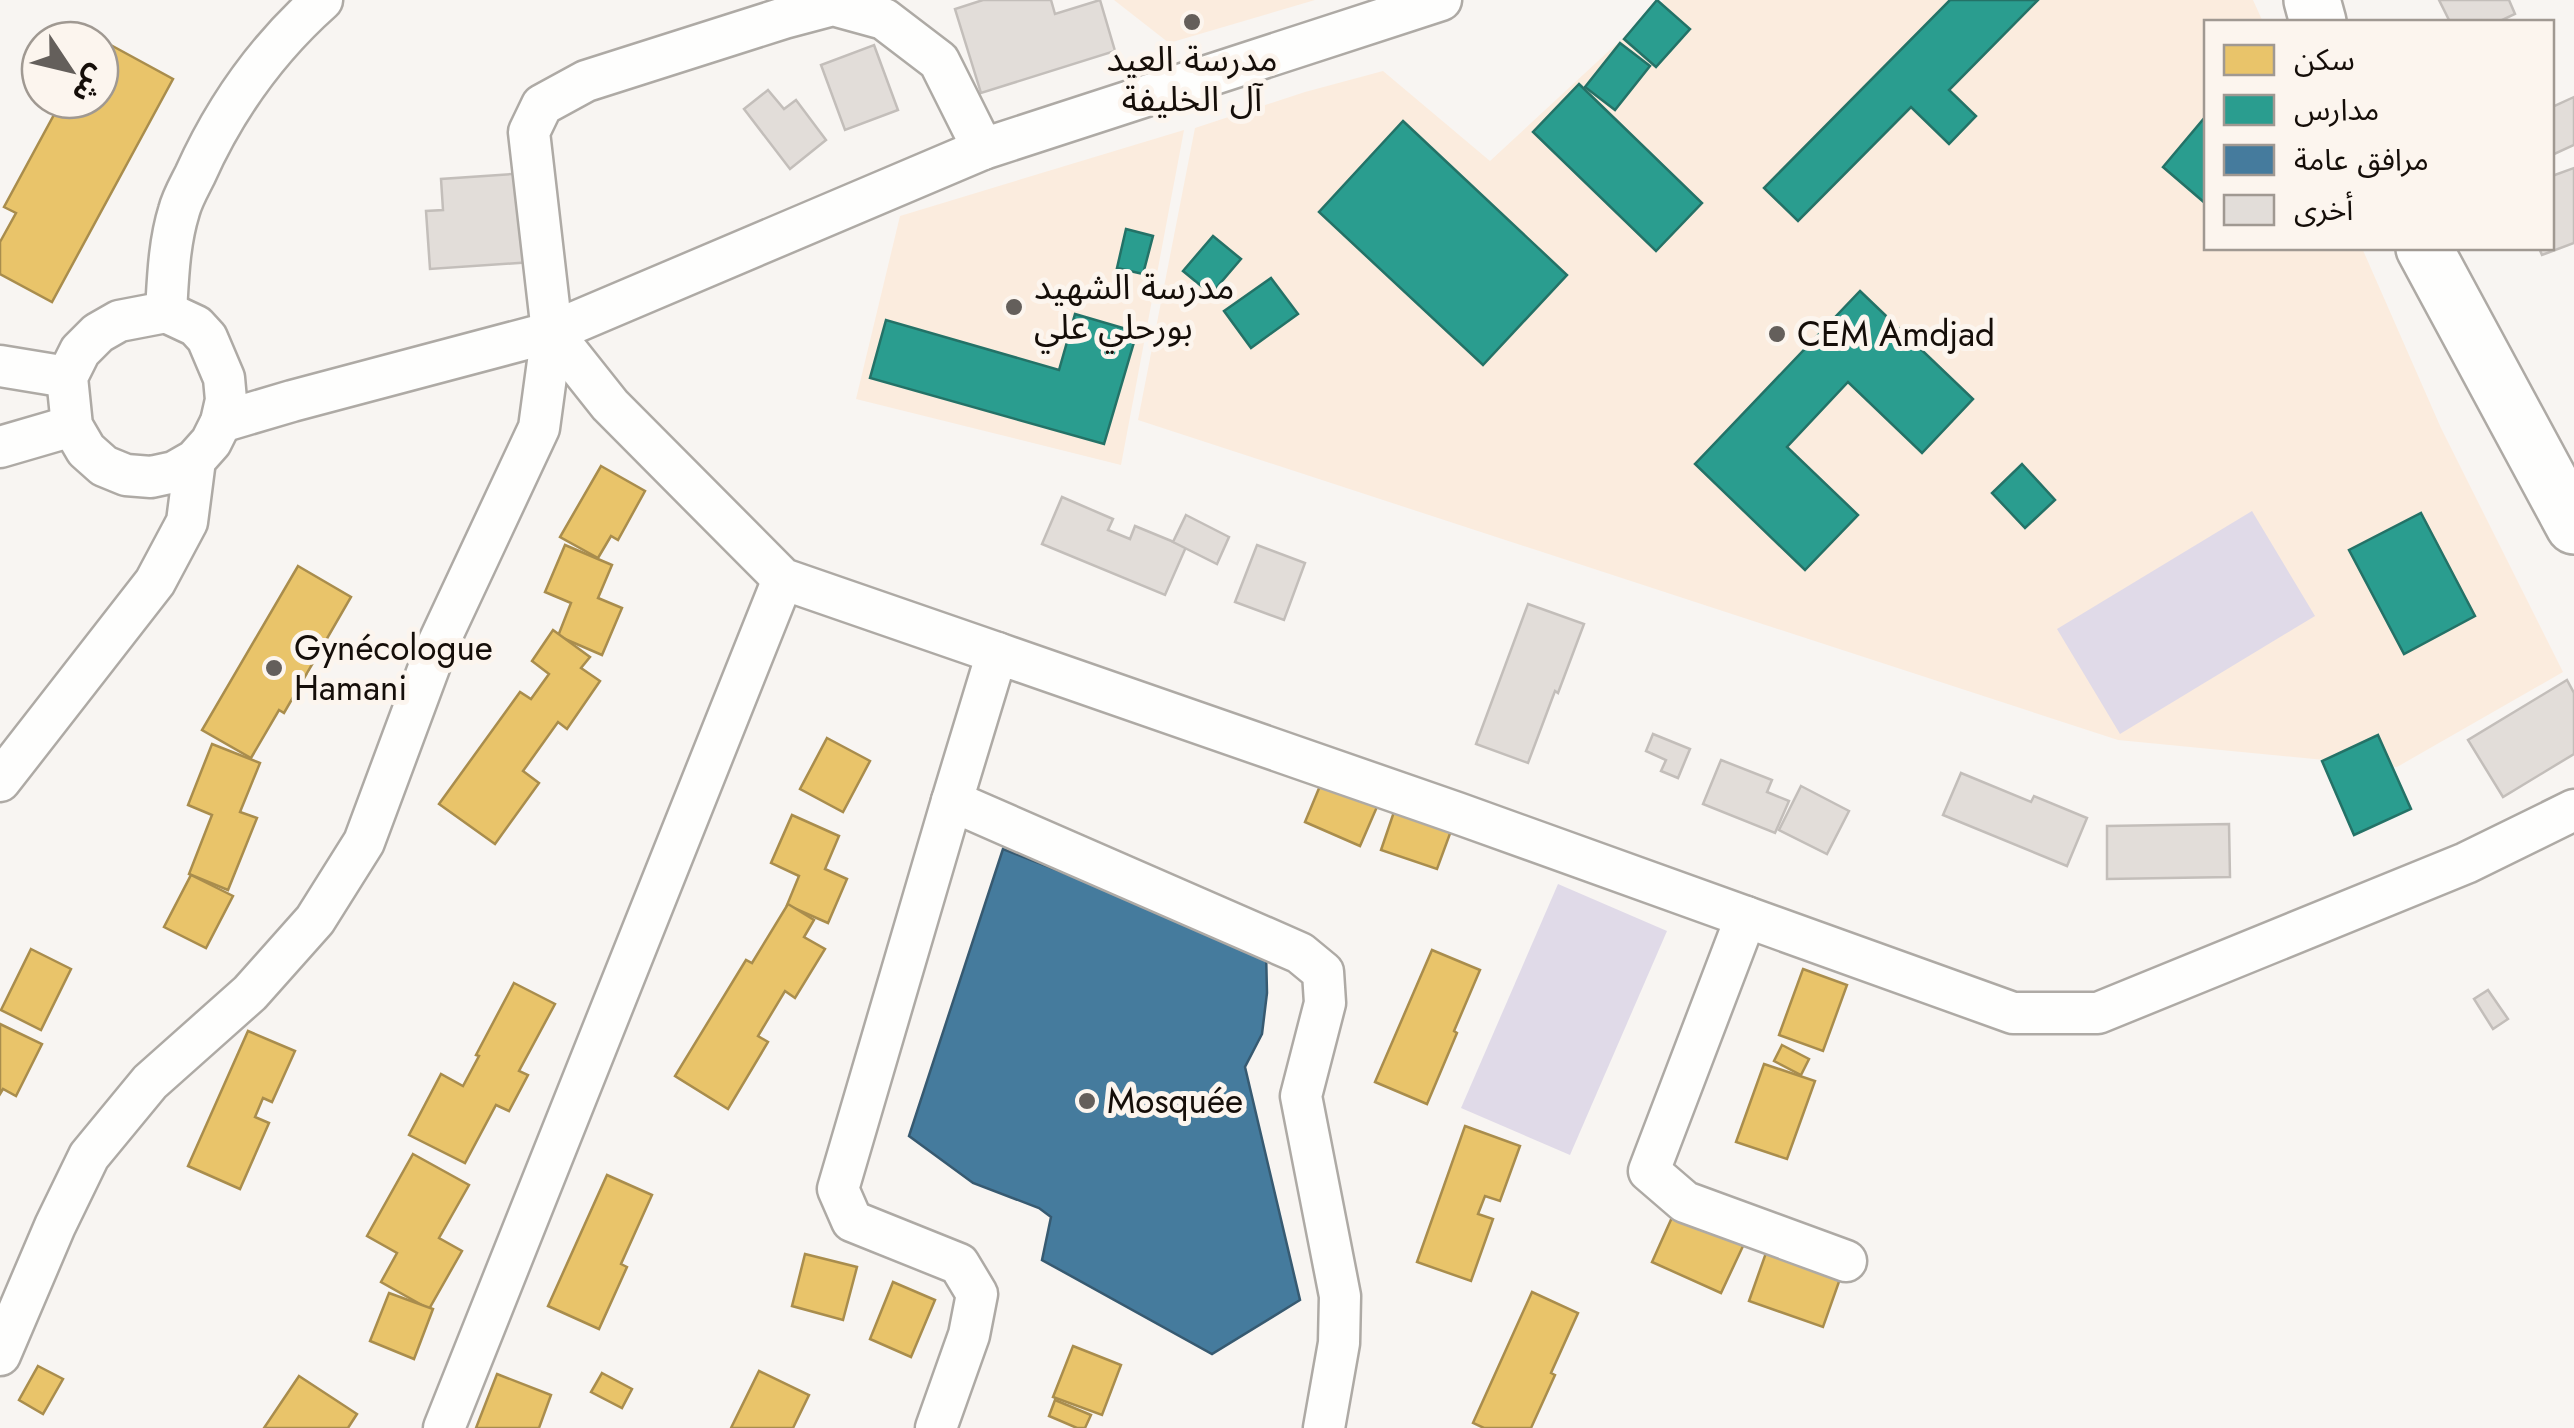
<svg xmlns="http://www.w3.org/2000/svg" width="2574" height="1428" font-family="Jost,'Noto Sans Arabic',sans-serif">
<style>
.built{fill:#fbecde}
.green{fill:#e0dae8}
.homes{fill:#e9c46a;stroke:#a98d4d;stroke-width:2.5}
.schools{fill:#2a9d8f;stroke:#247267;stroke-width:2.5}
.public{fill:#457b9d;stroke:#375a71;stroke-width:2.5}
.building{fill:#e2ddd9;stroke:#c3beba;stroke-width:2.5}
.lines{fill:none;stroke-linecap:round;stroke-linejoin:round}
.street-casing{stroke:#aeaaa5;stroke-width:45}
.secondary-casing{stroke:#aeaaa5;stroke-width:60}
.street{stroke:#fefefd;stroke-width:40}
.secondary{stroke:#fefefd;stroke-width:55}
.poi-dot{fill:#645f5b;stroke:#fcf5ee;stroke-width:4}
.labels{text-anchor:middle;stroke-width:10;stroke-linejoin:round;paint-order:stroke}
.poi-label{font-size:35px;fill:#150e09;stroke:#fcf5ee;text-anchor:start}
</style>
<rect width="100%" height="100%" fill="#f8f5f2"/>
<!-- built -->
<g class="built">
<polygon points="1114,0 1315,0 1169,43"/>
<polygon points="1664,0 2253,0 2263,22 2206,22 2206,248 2362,248 2441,428 2563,672 2397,767 2118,740 1138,420 1195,128 1305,92 1383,71 1490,161"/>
<polygon points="1184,130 1121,465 856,399 900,216"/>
</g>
<!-- green -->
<g class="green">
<polygon points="2252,511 2315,616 2120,734 2057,629"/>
<polygon points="1558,884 1667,931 1570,1155 1461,1108"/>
</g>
<!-- homes -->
<g class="homes">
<polygon points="96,37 173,79 52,302 0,274 0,242 16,213 4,207 62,100 100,100 100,40 95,40"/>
<polygon points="601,466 645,491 618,540 611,536 598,558 560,537"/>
<polygon points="565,545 612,565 598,598 622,608 602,655 558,636 571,603 545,592"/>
<polygon points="298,566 351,597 284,713 279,710 251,758 202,730"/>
<polygon points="553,630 590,657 581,668 600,681 567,729 558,722 523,771 539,783 495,844 439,804 520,692 531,699 549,674 532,661"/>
<polygon points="827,738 870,761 843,812 800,789"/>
<polygon points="212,744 260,763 240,812 257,818 228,890 189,874 212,815 188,805"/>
<polygon points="1327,769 1383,793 1360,846 1305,822"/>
<polygon points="1398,800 1455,820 1437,869 1381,850"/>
<polygon points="792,815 839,836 825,869 847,879 828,923 787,905 799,876 771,863"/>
<polygon points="191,875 233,896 206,948 164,927"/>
<polygon points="788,904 814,920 804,937 825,949 795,998 785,991 758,1036 768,1042 728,1109 675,1076 746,960 752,963"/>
<polygon points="31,949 71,969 41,1030 1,1010"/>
<polygon points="1432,950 1480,970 1454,1031 1457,1033 1427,1104 1375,1082"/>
<polygon points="1803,969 1847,985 1823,1051 1779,1035"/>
<polygon points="514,983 555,1004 519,1071 528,1075 509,1111 496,1105 465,1163 409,1135 441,1074 463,1086 479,1056 476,1055"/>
<polygon points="0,1024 42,1044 16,1096 3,1089 0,1094"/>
<polygon points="248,1031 295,1051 272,1102 263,1098 255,1117 269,1123 240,1189 188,1166"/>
<polygon points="1782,1045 1809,1059 1801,1075 1774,1061"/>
<polygon points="1764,1064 1815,1081 1787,1159 1736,1142"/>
<polygon points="1465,1126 1520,1146 1500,1201 1485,1196 1478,1214 1493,1219 1471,1281 1417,1262"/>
<polygon points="413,1154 469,1185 439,1238 462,1251 429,1309 381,1282 397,1253 367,1236"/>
<polygon points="607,1175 652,1195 621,1264 627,1267 599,1329 548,1306"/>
<polygon points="1674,1213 1744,1244 1721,1293 1652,1262"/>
<polygon points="1767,1250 1841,1276 1823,1327 1749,1301"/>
<polygon points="805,1254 857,1267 843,1320 792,1306"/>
<polygon points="893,1282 935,1300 911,1357 870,1339"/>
<polygon points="1532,1292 1578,1313 1551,1373 1555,1375 1531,1428 1484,1428 1473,1423"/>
<polygon points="389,1293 433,1309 414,1359 370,1341"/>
<polygon points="1073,1346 1121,1365 1102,1415 1053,1397"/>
<polygon points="38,1366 63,1379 43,1414 19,1400"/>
<polygon points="759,1371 809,1395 793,1428 731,1428"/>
<polygon points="602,1373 632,1389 622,1408 591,1392"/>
<polygon points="497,1374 551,1395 539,1428 476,1428"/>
<polygon points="299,1376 357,1414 348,1428 264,1428"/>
<polygon points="1055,1400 1091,1415 1085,1428 1077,1428 1049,1416"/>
</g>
<!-- schools -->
<g class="schools">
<polygon points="1657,0 1690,29 1656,67 1624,39"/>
<polygon points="1950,0 2038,0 1949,90 1976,116 1949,144 1911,107 1798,221 1764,188"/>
<polygon points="1620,43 1650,66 1615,110 1585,87"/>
<polygon points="1579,84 1702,203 1656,251 1533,132"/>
<polygon points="2206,116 2206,204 2163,167"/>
<polygon points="1403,121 1567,275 1483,365 1319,212"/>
<polygon points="1126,229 1153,236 1143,274 1117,268"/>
<polygon points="1213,236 1241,259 1211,294 1183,271"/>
<polygon points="1271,278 1298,314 1251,348 1224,311"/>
<polygon points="1860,291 1973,399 1922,453 1848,382 1787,447 1858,515 1805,570 1695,464"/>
<polygon points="1075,314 1137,332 1104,444 870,378 886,320 1059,370"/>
<polygon points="2022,464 2055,500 2025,528 1992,493"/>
<polygon points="2421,513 2475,616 2404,654 2349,550"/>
<polygon points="2378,735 2411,809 2354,835 2322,761"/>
</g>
<!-- public -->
<polygon class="public" points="1003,849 1266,951 1267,993 1262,1034 1245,1067 1300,1300 1212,1354 1042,1260 1051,1217 1039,1208 973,1183 909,1136"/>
<!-- building -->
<g class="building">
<polygon points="983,0 1051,0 1055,14 1100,0 1115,51 981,93 955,9"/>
<polygon points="2439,0 2509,0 2515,14 2498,22 2450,22"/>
<polygon points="874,45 898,110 845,130 821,65"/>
<polygon points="768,90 784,109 796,100 826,140 790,169 744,109"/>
<polygon points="2574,97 2574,145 2552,155 2552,107"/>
<polygon points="2574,168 2574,243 2542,255 2539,248 2552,248 2552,176"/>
<polygon points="527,173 532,262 430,269 426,211 443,210 441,179"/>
<polygon points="1062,497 1113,519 1108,530 1130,539 1135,526 1186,547 1165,595 1042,544"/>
<polygon points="1186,515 1229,537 1217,564 1173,542"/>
<polygon points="1257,545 1305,563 1284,620 1235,602"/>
<polygon points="1528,604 1584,624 1558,693 1555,691 1528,763 1476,744"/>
<polygon points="2567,680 2574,693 2574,754 2503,797 2468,740"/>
<polygon points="1653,734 1690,749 1678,778 1661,771 1666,760 1646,751"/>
<polygon points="1721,760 1772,780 1767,792 1789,801 1775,833 1703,804"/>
<polygon points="1961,773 2031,802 2034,796 2087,818 2067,866 1943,815"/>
<polygon points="1801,786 1849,811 1827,854 1779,830"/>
<polygon points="2229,824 2230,877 2107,879 2107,826"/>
<polygon points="2488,990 2508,1019 2493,1029 2474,999"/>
</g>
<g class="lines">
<!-- street casing -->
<g class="street-casing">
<g id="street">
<path d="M166 312C168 278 169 243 179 211 182 199 189 187 195 175 225 108 267 49 322 0"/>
<polyline points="0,366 67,377"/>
<polyline points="221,422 292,401 552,332"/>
<polyline points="0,447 72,426"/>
<polyline points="997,653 783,579 610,405 552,332 983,149 1441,0"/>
<polyline points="0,781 155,582 187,522 195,460 211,442 221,422 226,400 224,378 207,338 196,326 166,312 119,321 98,333 80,351 67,377 72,426 86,450 104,466 126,475 151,477 174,472 195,460"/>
<polyline points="1746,917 1649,1171 1685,1202 1846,1261"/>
<polyline points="0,1355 55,1226 89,1156 150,1082 250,993 315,920 364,842 437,646 539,428 552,332 529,132 542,105 586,81 784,18 833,5 884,19 939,61 983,149"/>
<polyline points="444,1428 783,579"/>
<polyline points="936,1428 969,1335 977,1294 959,1264 852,1221 838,1189 952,801"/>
<polyline points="1324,1428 1339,1343 1340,1296 1301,1096 1325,1003 1323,972 1300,953 952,801 997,653 1457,813 2013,1013 2098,1013 2466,863 2574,810"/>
</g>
</g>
<!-- secondary casing -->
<g class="secondary-casing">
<g id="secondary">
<polyline points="2312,0 2318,22"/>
<polyline points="2424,248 2574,526"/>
</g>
</g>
<!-- street -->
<use href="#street" class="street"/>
<!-- secondary -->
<use href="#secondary" class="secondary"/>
</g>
<!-- markers -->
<g class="poi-dot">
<circle cx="1192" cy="22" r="10"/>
<circle cx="1014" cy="307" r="10"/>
<circle cx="1777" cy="334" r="10"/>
<circle cx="274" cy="668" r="10"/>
<circle cx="1087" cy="1101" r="10"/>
</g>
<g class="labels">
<!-- poi labels -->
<g class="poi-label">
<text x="1192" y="71" text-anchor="middle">مدرسة العيد<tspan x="1192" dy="40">آل الخليفة</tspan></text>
<text x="1034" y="299">مدرسة الشهيد<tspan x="1034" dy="40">بورحلي علي</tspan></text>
<text x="1797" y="346">CEM Amdjad</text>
<text x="294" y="660">Gynécologue<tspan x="294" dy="40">Hamani</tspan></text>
<text x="1107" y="1113">Mosquée</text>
</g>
</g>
<!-- legend -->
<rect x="2204" y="20" width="350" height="230" fill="#fcf5ee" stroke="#a09992" stroke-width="2.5"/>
<rect x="2224" y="45" width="50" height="30" fill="#e9c46a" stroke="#a09992" stroke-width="2.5"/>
<text x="2294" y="70" font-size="30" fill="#150e09">سكن</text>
<rect x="2224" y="95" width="50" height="30" fill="#2a9d8f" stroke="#a09992" stroke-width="2.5"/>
<text x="2294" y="120" font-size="30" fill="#150e09">مدارس</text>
<rect x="2224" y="145" width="50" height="30" fill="#457b9d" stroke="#a09992" stroke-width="2.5"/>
<text x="2294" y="170" font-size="30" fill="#150e09">مرافق عامة</text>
<rect x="2224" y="195" width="50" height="30" fill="#e2ddd9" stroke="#a09992" stroke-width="2.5"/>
<text x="2294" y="220" font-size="30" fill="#150e09">أخرى</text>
<!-- north arrow -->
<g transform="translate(70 70) rotate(125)"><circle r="48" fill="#fcf5ee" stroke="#a09992" stroke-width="2.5"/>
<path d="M0-8L18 38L0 25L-18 38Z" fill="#645f5b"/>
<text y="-15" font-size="28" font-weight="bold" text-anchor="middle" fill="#150e09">ش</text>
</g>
</svg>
